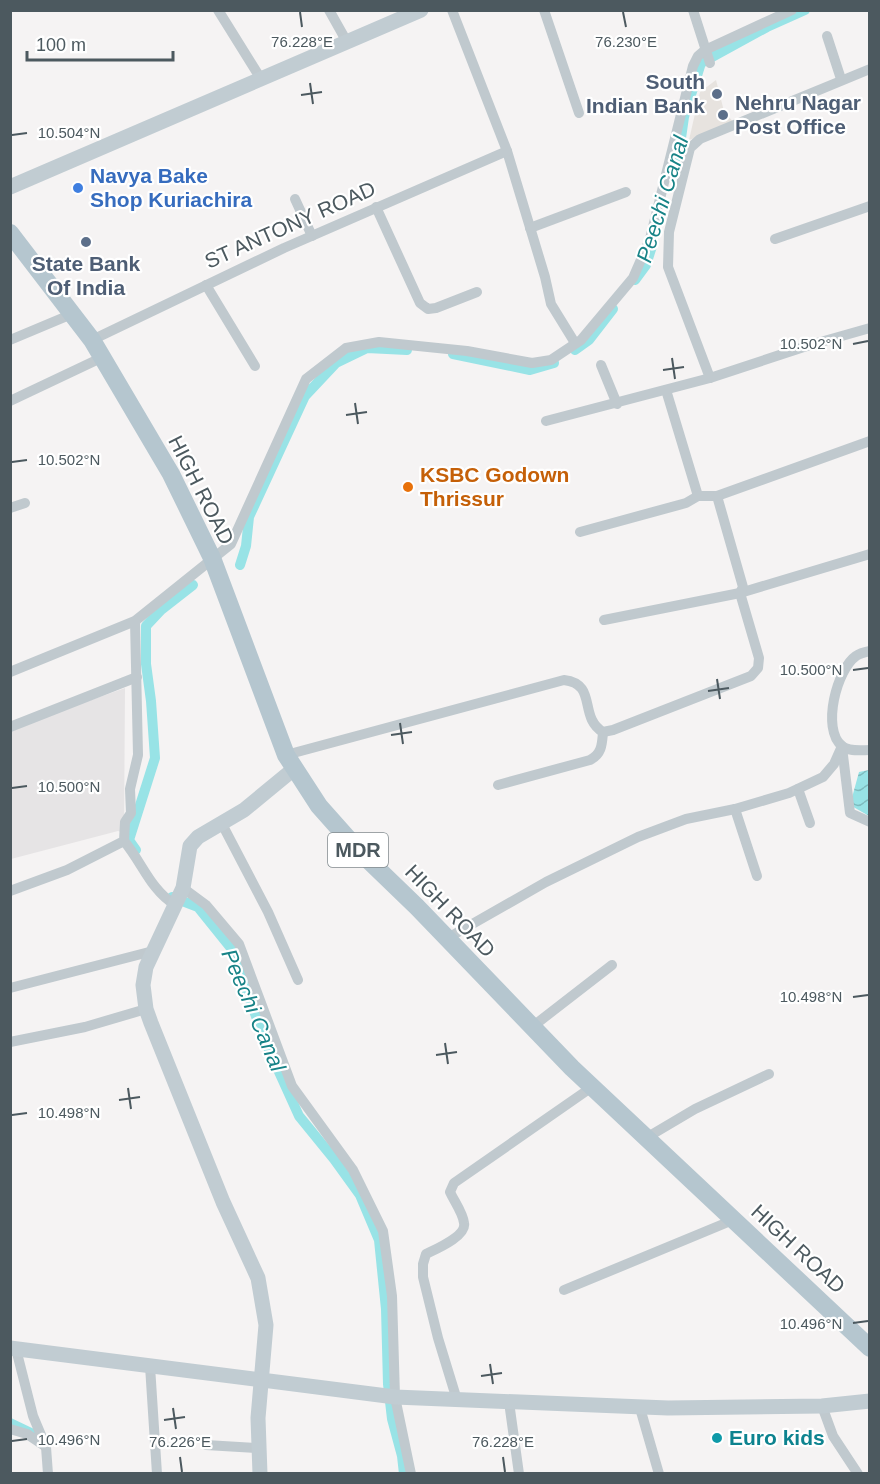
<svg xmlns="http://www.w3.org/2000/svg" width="880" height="1484" font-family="Helvetica,sans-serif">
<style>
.commercial{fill:#e7e3df}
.education{fill:#e6e4e5}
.water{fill:url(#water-waves)}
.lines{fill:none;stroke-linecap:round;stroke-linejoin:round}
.canal{stroke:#98e3e6;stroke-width:10}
.street{stroke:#c0c9ce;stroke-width:10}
.secondary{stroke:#c1ccd2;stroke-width:15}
.primary{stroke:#b5c6cf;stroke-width:18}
.ticks{fill:none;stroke:#4c595f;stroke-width:2}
.service-dot{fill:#5c6f8a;stroke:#fff;stroke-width:2}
.shop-dot{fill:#3f7fe0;stroke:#fff;stroke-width:2}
.food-dot{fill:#e8710a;stroke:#fff;stroke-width:2}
.culture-dot{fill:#0f9aa8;stroke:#fff;stroke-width:2}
.labels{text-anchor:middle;stroke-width:4.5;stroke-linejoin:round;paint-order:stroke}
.shield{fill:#fff;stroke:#828b8f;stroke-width:1.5}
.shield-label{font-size:20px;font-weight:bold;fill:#4c595f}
.service-label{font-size:21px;font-weight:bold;fill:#4e5e75;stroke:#fff;text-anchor:end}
.shop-label{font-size:21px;font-weight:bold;fill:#366cbe;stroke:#fff;text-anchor:start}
.street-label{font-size:21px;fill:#4c595f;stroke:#fff}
.food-label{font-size:21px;font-weight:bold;fill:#c56008;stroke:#fff;text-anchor:start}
.culture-label{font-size:21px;font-weight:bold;fill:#0d838f;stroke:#fff;text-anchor:start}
.water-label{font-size:22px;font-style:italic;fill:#178387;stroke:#fff}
.ticks-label{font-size:15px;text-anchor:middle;fill:#4c595f;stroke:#fff;stroke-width:4.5;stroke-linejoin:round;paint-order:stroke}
</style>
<defs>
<pattern id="water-waves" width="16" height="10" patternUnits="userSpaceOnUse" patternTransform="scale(1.5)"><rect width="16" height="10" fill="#98e3e6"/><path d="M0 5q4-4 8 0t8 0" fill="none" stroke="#7ebbbe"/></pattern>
</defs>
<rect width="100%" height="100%" fill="#f5f3f3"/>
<!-- commercial -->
<polygon class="commercial" points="716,80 726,119 729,117 735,124 689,140 700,92"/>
<!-- education -->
<polygon class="education" points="125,688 124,833 118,831 11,859 10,729"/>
<!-- water -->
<polygon class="water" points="869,770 869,816 850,805 859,772"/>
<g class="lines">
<!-- canal -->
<g class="canal">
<polyline points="674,164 680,145 684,117 701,63 767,27 805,10"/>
<polyline points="635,280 646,265 653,243"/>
<polyline points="575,350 589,340 613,309"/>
<polyline points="453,354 530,370 554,363"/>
<polyline points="240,565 246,546 249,517 305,396 336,363 367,348 407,350"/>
<polyline points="136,850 129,840 155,758 151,701 146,664 146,626 161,610 193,585"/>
<polyline points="172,897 198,907 231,948 265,1041 299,1116 334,1159 360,1195 379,1240 386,1309 388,1384 392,1419 402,1456 404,1474"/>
<polyline points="10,1423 33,1434"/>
</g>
<!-- street -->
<g class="street">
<polyline points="218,10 261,79"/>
<polyline points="329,10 347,42"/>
<polyline points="452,10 507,151 545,277 551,304 575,343"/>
<polyline points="544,10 579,113"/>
<polyline points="693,10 710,63"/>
<polyline points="827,36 841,79"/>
<polyline points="295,199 312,236"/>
<polyline points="376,207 420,303 428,309 436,308 477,292"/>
<polyline points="530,228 626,192"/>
<polyline points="775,239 870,206"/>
<polyline points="206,285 255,366"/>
<polyline points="10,340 72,314"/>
<polyline points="92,340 284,248 507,151"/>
<polyline points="601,365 617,404"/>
<polyline points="710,378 668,267 669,232 690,148 700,139 870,69"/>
<polyline points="666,390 698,496"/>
<polyline points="10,401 103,357"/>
<polyline points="546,421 710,378 810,345 870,328"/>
<polyline points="10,508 25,503"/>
<polyline points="580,532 686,503 698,496 717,496 870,441"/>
<polyline points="604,620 740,593 870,554"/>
<path d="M870 651C865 652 860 653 856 656 837 669 821 729 842 746 849 752 861 750 870 750"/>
<polyline points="10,672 135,621 231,544 306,379 346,348 379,342 467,351 532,363 551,360 581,340 633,278 650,239 693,66 698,56 705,50 792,10"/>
<polyline points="10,727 137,677"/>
<polyline points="842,747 850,813 870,822"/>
<path d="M286 755 564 680C598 684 578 717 603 732L613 730 751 676 758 668 759 658 740 593 743 587 717 496"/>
<path d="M498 785 590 760C602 754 602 744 603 732"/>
<polyline points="798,789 810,823"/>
<polyline points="735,809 757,876"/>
<polyline points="222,824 268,912 298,980"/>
<path d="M124 841C143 864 150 889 175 905"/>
<polyline points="183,888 206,905 239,944 292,1086 353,1170 383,1231 392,1296 395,1397 411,1474"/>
<polyline points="10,891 67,870 124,841 125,822 131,813 130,789 138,755 135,621"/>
<polyline points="446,939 546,882 638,837 686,819 735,809 789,793 823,777 834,764 842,746"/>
<polyline points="10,988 153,951"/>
<polyline points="532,1027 612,965"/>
<polyline points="10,1042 85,1027 146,1009"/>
<polyline points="646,1138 695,1109 769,1074"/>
<polyline points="564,1290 733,1220"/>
<polyline points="16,1349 33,1416 46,1447 48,1474"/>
<polyline points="150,1366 157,1474"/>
<path d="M457 1400 438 1338 423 1277V1264L426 1254C436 1249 467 1236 464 1223 463 1213 454 1201 450 1192L454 1183 592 1087"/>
<polyline points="509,1402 519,1474"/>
<polyline points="822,1406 833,1436 858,1474"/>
<polyline points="640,1408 659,1474"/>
<polyline points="10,1429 27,1434 45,1446"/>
<polyline points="206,1445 258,1448"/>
</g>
<!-- secondary -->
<g class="secondary">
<polyline points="10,187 421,10"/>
<polyline points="10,1348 395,1397 668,1408 822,1406 870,1401"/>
<polyline points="260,1474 258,1418 266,1325 258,1278 223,1202 151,1023 146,1009 143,985 146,967 183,888 190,846 198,837 244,810 295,768"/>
</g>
<!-- primary -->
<polyline class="primary" points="10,233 92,340 171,474 212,558 286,755 319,806 359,851 417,907 572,1068 870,1348"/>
</g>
<!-- ticks -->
<path class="ticks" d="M300 12 302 27M623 12 626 27M310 83 313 104M301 95 322 92M12 135 27 133M853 344 868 341M672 358 675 379M663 370 684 367M355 403 358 424M346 415 367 412M12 462 27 460M853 670 868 668M717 679 720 699M708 691 729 688M400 723 403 744M391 735 412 732M12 788 27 786M853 997 868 995M445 1043 448 1064M436 1055 457 1052M128 1088 131 1109M119 1100 140 1097M12 1115 27 1113M853 1323 868 1321M490 1364 493 1384M481 1376 502 1373M173 1408 176 1429M164 1420 185 1417M12 1441 27 1439M180 1457 182 1472M503 1457 505 1472"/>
<!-- markers -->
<g class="service-dot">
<circle cx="717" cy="94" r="6"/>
<circle cx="723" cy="115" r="6"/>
<circle cx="86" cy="242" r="6"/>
</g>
<circle class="shop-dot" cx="78" cy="188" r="6"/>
<circle class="food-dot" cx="408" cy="487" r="6"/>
<circle class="culture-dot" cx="717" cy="1438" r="6"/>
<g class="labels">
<!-- shield labels -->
<rect class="shield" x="328" y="833" width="60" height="34" rx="4.5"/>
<g class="shield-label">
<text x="358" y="857">MDR</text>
</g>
<!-- service labels -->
<g class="service-label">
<text x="705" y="89">South<tspan x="705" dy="24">Indian Bank</tspan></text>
<text x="735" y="110" text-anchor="start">Nehru Nagar<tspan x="735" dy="24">Post Office</tspan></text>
<text x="86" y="271" text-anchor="middle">State Bank<tspan x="86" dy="24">Of India</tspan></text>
</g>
<!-- shop labels -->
<g class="shop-label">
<text x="90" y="183">Navya Bake<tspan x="90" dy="24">Shop Kuriachira</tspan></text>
</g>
<!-- street labels -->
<g class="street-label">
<text transform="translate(290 225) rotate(-24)" y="7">ST ANTONY ROAD</text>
<text transform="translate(201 490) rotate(63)" y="7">HIGH ROAD</text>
<text transform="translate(450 911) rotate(46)" y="7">HIGH ROAD</text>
<text transform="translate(798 1249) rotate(43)" y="7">HIGH ROAD</text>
</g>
<!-- food labels -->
<g class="food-label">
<text x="420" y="482">KSBC Godown<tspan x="420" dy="24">Thrissur</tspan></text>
</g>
<!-- culture labels -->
<g class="culture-label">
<text x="729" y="1445">Euro kids</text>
</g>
<!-- water labels -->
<g class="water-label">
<text transform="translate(662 199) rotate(-73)" y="8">Peechi Canal</text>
<text transform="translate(254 1010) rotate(67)" y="8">Peechi Canal</text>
</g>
</g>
<g class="ticks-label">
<text x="302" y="47">76.228°E</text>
<text x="626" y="47">76.230°E</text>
<text x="69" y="138">10.504°N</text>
<text x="811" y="349">10.502°N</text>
<text x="69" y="465">10.502°N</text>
<text x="811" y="675">10.500°N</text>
<text x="69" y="792">10.500°N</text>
<text x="811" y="1002">10.498°N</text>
<text x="69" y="1118">10.498°N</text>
<text x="811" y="1329">10.496°N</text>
<text x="69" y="1445">10.496°N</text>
<text x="180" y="1447">76.226°E</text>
<text x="503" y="1447">76.228°E</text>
</g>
<!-- border -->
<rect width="880" height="1484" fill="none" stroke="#4c595f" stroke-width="24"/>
<!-- scale -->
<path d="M27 51v9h146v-9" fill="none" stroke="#4c595f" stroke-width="3"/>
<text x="36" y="51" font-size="18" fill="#4c595f" stroke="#ffffff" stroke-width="4.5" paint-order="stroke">100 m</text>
</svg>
